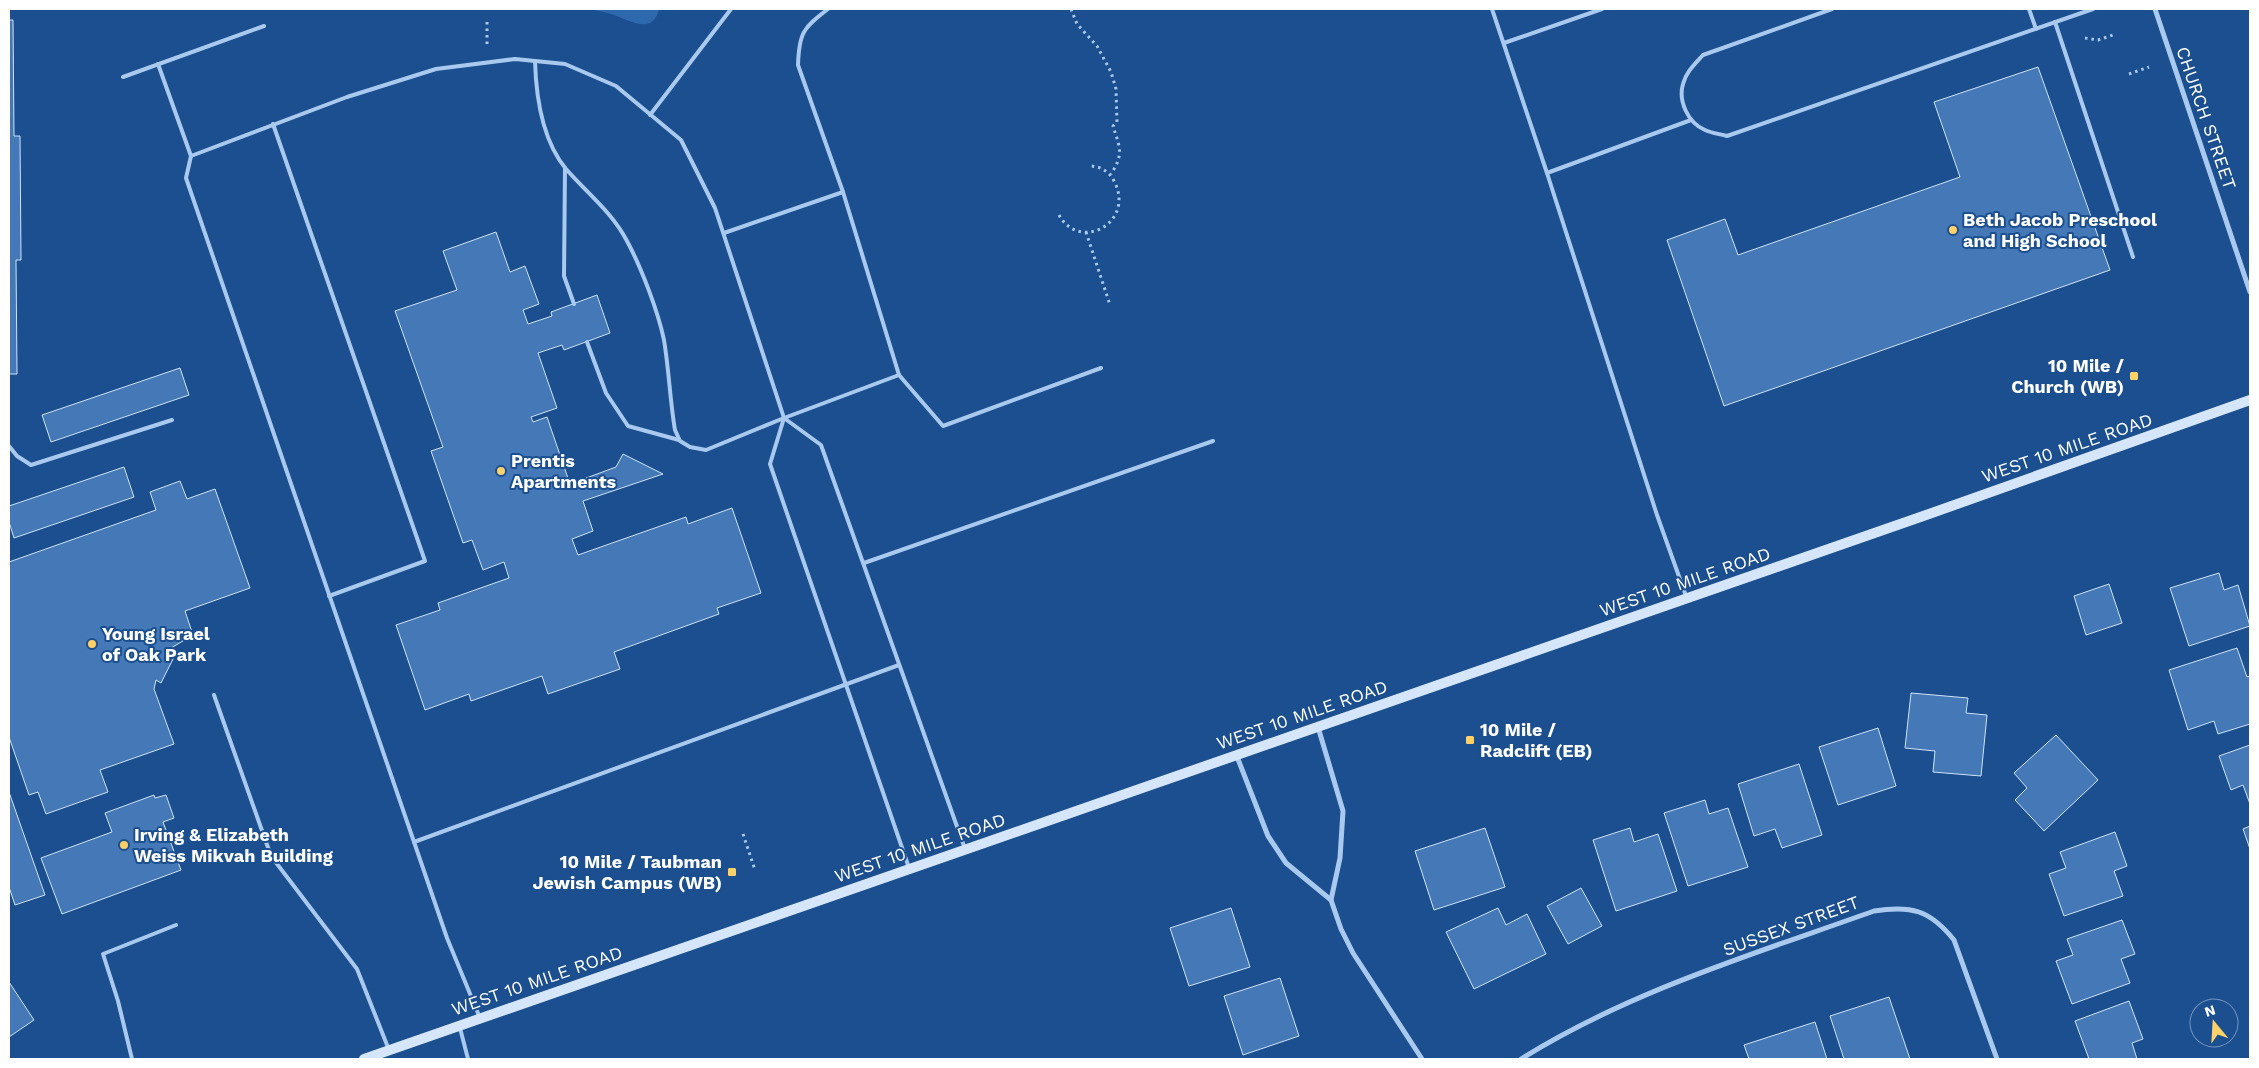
<svg xmlns="http://www.w3.org/2000/svg" width="2259" height="1068" font-family="'Work Sans',sans-serif">
<style>
.green{fill:#2e69ad}
.building{fill:#4478b7;stroke:#cfe3fa}
.lines{fill:none;stroke-linecap:round;stroke-linejoin:round}
.path{stroke:#a9c9ee;stroke-width:3;stroke-dasharray:2.5 4;stroke-linecap:butt}
.service{stroke:#a9c9ee;stroke-width:4}
.minor{stroke:#a9c9ee;stroke-width:5}
.secondary{stroke:#d6e6fa;stroke-width:10}
.poi-dot{fill:#ffd166;stroke:#1b4f8f;stroke-width:2}
.labels{text-anchor:middle;stroke-width:4;stroke-linejoin:round;paint-order:stroke}
.street-label{font-size:18px;fill:#fff;stroke:#1b4f8f}
.poi-label{font-size:18px;font-weight:bold;fill:#fff;stroke:#1b4f8f;text-anchor:start}
</style>
<rect width="100%" height="100%" fill="#1b4f8f"/>
<!-- green -->
<path class="green" d="M591 9H659C653 36 629 20 614 15 606 12 598 11 591 9Z"/>
<!-- building -->
<g class="building">
<polygon points="9,20 13,20 14,136 20,136 21,260 16,260 17,374 9,374"/>
<polygon points="2038,67 2110,270 1724,406 1667,240 1725,219 1738,255 1960,177 1934,102"/>
<polygon points="496,232 510,272 525,266 539,304 523,310 528,324 552,316 551,312 597,295 610,333 564,350 562,345 538,353 557,408 531,417 533,422 547,417 570,484 616,467 623,454 663,474 583,501 593,531 572,539 578,555 686,517 688,524 732,508 761,593 717,608 719,614 614,652 620,669 548,694 542,676 471,701 469,694 425,710 396,625 440,610 438,603 509,578 504,562 483,570 472,540 463,543 431,451 443,447 395,311 457,290 443,251"/>
<polygon points="180,368 189,395 51,442 42,415"/>
<polygon points="124,467 134,497 14,538 9,522 9,506"/>
<polygon points="180,481 187,499 215,489 250,588 185,611 193,635 171,648 177,651 161,683 156,680 154,689 174,744 100,770 108,792 46,814 38,792 29,795 9,737 9,562 156,510 150,492"/>
<polygon points="2219,573 2224,590 2238,585 2250,626 2189,646 2170,588"/>
<polygon points="2109,584 2122,623 2086,635 2074,596"/>
<polygon points="2237,648 2247,677 2250,676 2250,724 2218,734 2214,721 2188,730 2169,670"/>
<polygon points="1911,693 1968,698 1966,713 1987,715 1981,776 1933,772 1935,751 1905,748"/>
<polygon points="1878,728 1896,786 1838,805 1819,747"/>
<polygon points="2056,735 2098,780 2044,831 2015,800 2027,788 2014,773"/>
<polygon points="2250,745 2250,804 2243,785 2231,790 2219,756"/>
<polygon points="1799,764 1822,835 1782,848 1775,829 1754,836 1738,784"/>
<polygon points="9,792 45,895 15,905 9,887"/>
<polygon points="154,795 155,798 166,795 174,818 163,822 181,870 62,914 41,858 112,832 105,813"/>
<polygon points="1705,800 1709,814 1728,808 1748,867 1688,886 1664,813"/>
<polygon points="2250,826 2250,849 2243,829"/>
<polygon points="1485,828 1505,887 1434,910 1415,851"/>
<polygon points="1630,828 1634,842 1658,834 1677,891 1616,911 1593,840"/>
<polygon points="2115,832 2127,866 2114,871 2123,896 2064,916 2049,874 2066,868 2060,852"/>
<polygon points="1581,888 1602,926 1568,944 1547,906"/>
<polygon points="1231,908 1250,967 1189,986 1170,928"/>
<polygon points="1498,908 1506,925 1527,914 1546,954 1474,989 1446,932"/>
<polygon points="2122,920 2135,954 2121,959 2130,983 2072,1004 2056,961 2073,955 2067,939"/>
<polygon points="1280,978 1299,1036 1243,1055 1224,996"/>
<polygon points="9,982 34,1020 9,1037"/>
<polygon points="1889,997 1910,1059 1844,1059 1830,1016"/>
<polygon points="2129,1001 2143,1039 2132,1043 2137,1059 2089,1059 2075,1021"/>
<polygon points="1815,1022 1827,1059 1749,1059 1744,1045"/>
</g>
<g class="lines">
<!-- path -->
<g class="path">
<path d="M1071 9 1077 24 1097 46 1111 72 1116 89 1117 122 1113 126C1120 148 1124 154 1111 174"/>
<polyline points="2085,38 2098,40 2116,34"/>
<polyline points="487,44 487,20"/>
<polyline points="2129,74 2149,67"/>
<path d="M1059 215C1080 253 1136 222 1114 181 1109 171 1100 166 1089 166"/>
<polyline points="1086,232 1110,305"/>
<polyline points="743,834 755,870"/>
</g>
<!-- service -->
<g class="service">
<polyline points="1492,9 1547,173"/>
<path d="M1832 9 1703 55C1695 64 1686 72 1683 84 1678 101 1688 123 1705 130 1711 133 1720 134 1727 136L2093 9"/>
<polyline points="2029,9 2036,29"/>
<polyline points="2055,22 2133,257"/>
<polyline points="1504,43 1602,9"/>
<path d="M535 61C536 97 542 140 566 169 587 193 612 212 627 241 641 267 658 311 664 340 669 370 670 401 675 430L680 441 690 447 706 450 784 418 899 375 843 192 798 65C799 33 803 28 828 9"/>
<polyline points="158,64 191,156"/>
<polyline points="123,77 264,26"/>
<polyline points="650,115 731,9"/>
<polyline points="273,124 425,561 329,596"/>
<polyline points="565,168 564,276 574,304"/>
<polyline points="724,233 843,192"/>
<polyline points="587,342 606,393 628,426 679,440"/>
<polyline points="899,375 943,426 1101,368"/>
<polyline points="784,418 821,445 965,849"/>
<polyline points="9,446 17,456 31,465 172,420"/>
<polyline points="864,563 1213,441"/>
<polyline points="1686,596 1657,515 1547,173 1691,120"/>
<polyline points="214,695 271,856 357,969 389,1050"/>
<polyline points="414,842 899,665"/>
<polyline points="480,1018 447,938 186,178 191,156 347,97 436,69 515,59 565,64 616,86 681,140 715,208 784,418 770,464 909,868"/>
<polyline points="460,1028 468,1059"/>
<polyline points="132,1059 118,1001 103,954 176,925"/>
</g>
<!-- minor -->
<g class="minor">
<polyline points="2155,9 2250,292"/>
<polyline points="1318,727 1343,811 1340,858 1331,900 1341,929 1353,953 1422,1059"/>
<polyline points="1236,754 1268,836 1286,863 1331,900"/>
<path d="M1521 1059C1630 991 1754 954 1874 911 1911 905 1930 910 1954 940L1997 1059"/>
</g>
<!-- secondary -->
<polyline class="secondary" points="364,1059 1929,514 2250,400"/>
</g>
<!-- markers -->
<g class="poi-dot">
<circle cx="1953" cy="230" r="5"/>
<rect x="2129" y="371" width="10" height="10" rx="2.5"/>
<circle cx="501" cy="471" r="5"/>
<circle cx="92" cy="644" r="5"/>
<rect x="1465" y="735" width="10" height="10" rx="2.5"/>
<circle cx="124" cy="845" r="5"/>
<rect x="727" y="867" width="10" height="10" rx="2.5"/>
</g>
<g class="labels">
<!-- street labels -->
<g class="street-label">
<text transform="translate(2206 118) rotate(71)" y="6">CHURCH STREET</text>
<text transform="translate(2067 448) rotate(-19)" y="6">WEST 10 MILE ROAD</text>
<text transform="translate(1685 582) rotate(-19)" y="6">WEST 10 MILE ROAD</text>
<text transform="translate(1302 715) rotate(-19)" y="6">WEST 10 MILE ROAD</text>
<text transform="translate(920 848) rotate(-19)" y="6">WEST 10 MILE ROAD</text>
<text transform="translate(1791 926) rotate(-20)" y="6">SUSSEX STREET</text>
<text transform="translate(537 981) rotate(-19)" y="6">WEST 10 MILE ROAD</text>
</g>
<!-- poi labels -->
<g class="poi-label">
<text x="1963" y="226">Beth Jacob Preschool<tspan x="1963" dy="21">and High School</tspan></text>
<text x="2124" y="372" text-anchor="end">10 Mile /<tspan x="2124" dy="21">Church (WB)</tspan></text>
<text x="511" y="467">Prentis<tspan x="511" dy="21">Apartments</tspan></text>
<text x="102" y="640">Young Israel<tspan x="102" dy="21">of Oak Park</tspan></text>
<text x="1480" y="736">10 Mile /<tspan x="1480" dy="21">Radclift (EB)</tspan></text>
<text x="134" y="841">Irving &amp; Elizabeth<tspan x="134" dy="21">Weiss Mikvah Building</tspan></text>
<text x="722" y="868" text-anchor="end">10 Mile / Taubman<tspan x="722" dy="21">Jewish Campus (WB)</tspan></text>
</g>
</g>
<!-- border -->
<rect width="2259" height="1068" fill="none" stroke="#ffffff" stroke-width="20"/>
<!-- north arrow -->
<g transform="translate(2214 1023) rotate(342)"><circle r="24" fill="#1b4f8f" stroke="#7695bc"/>
<path d="M0-4L9 19L0 12L-9 19Z" fill="#ffd166"/>
<text y="-8" font-size="14" font-weight="bold" text-anchor="middle" fill="#ffffff">N</text>
</g>
</svg>
